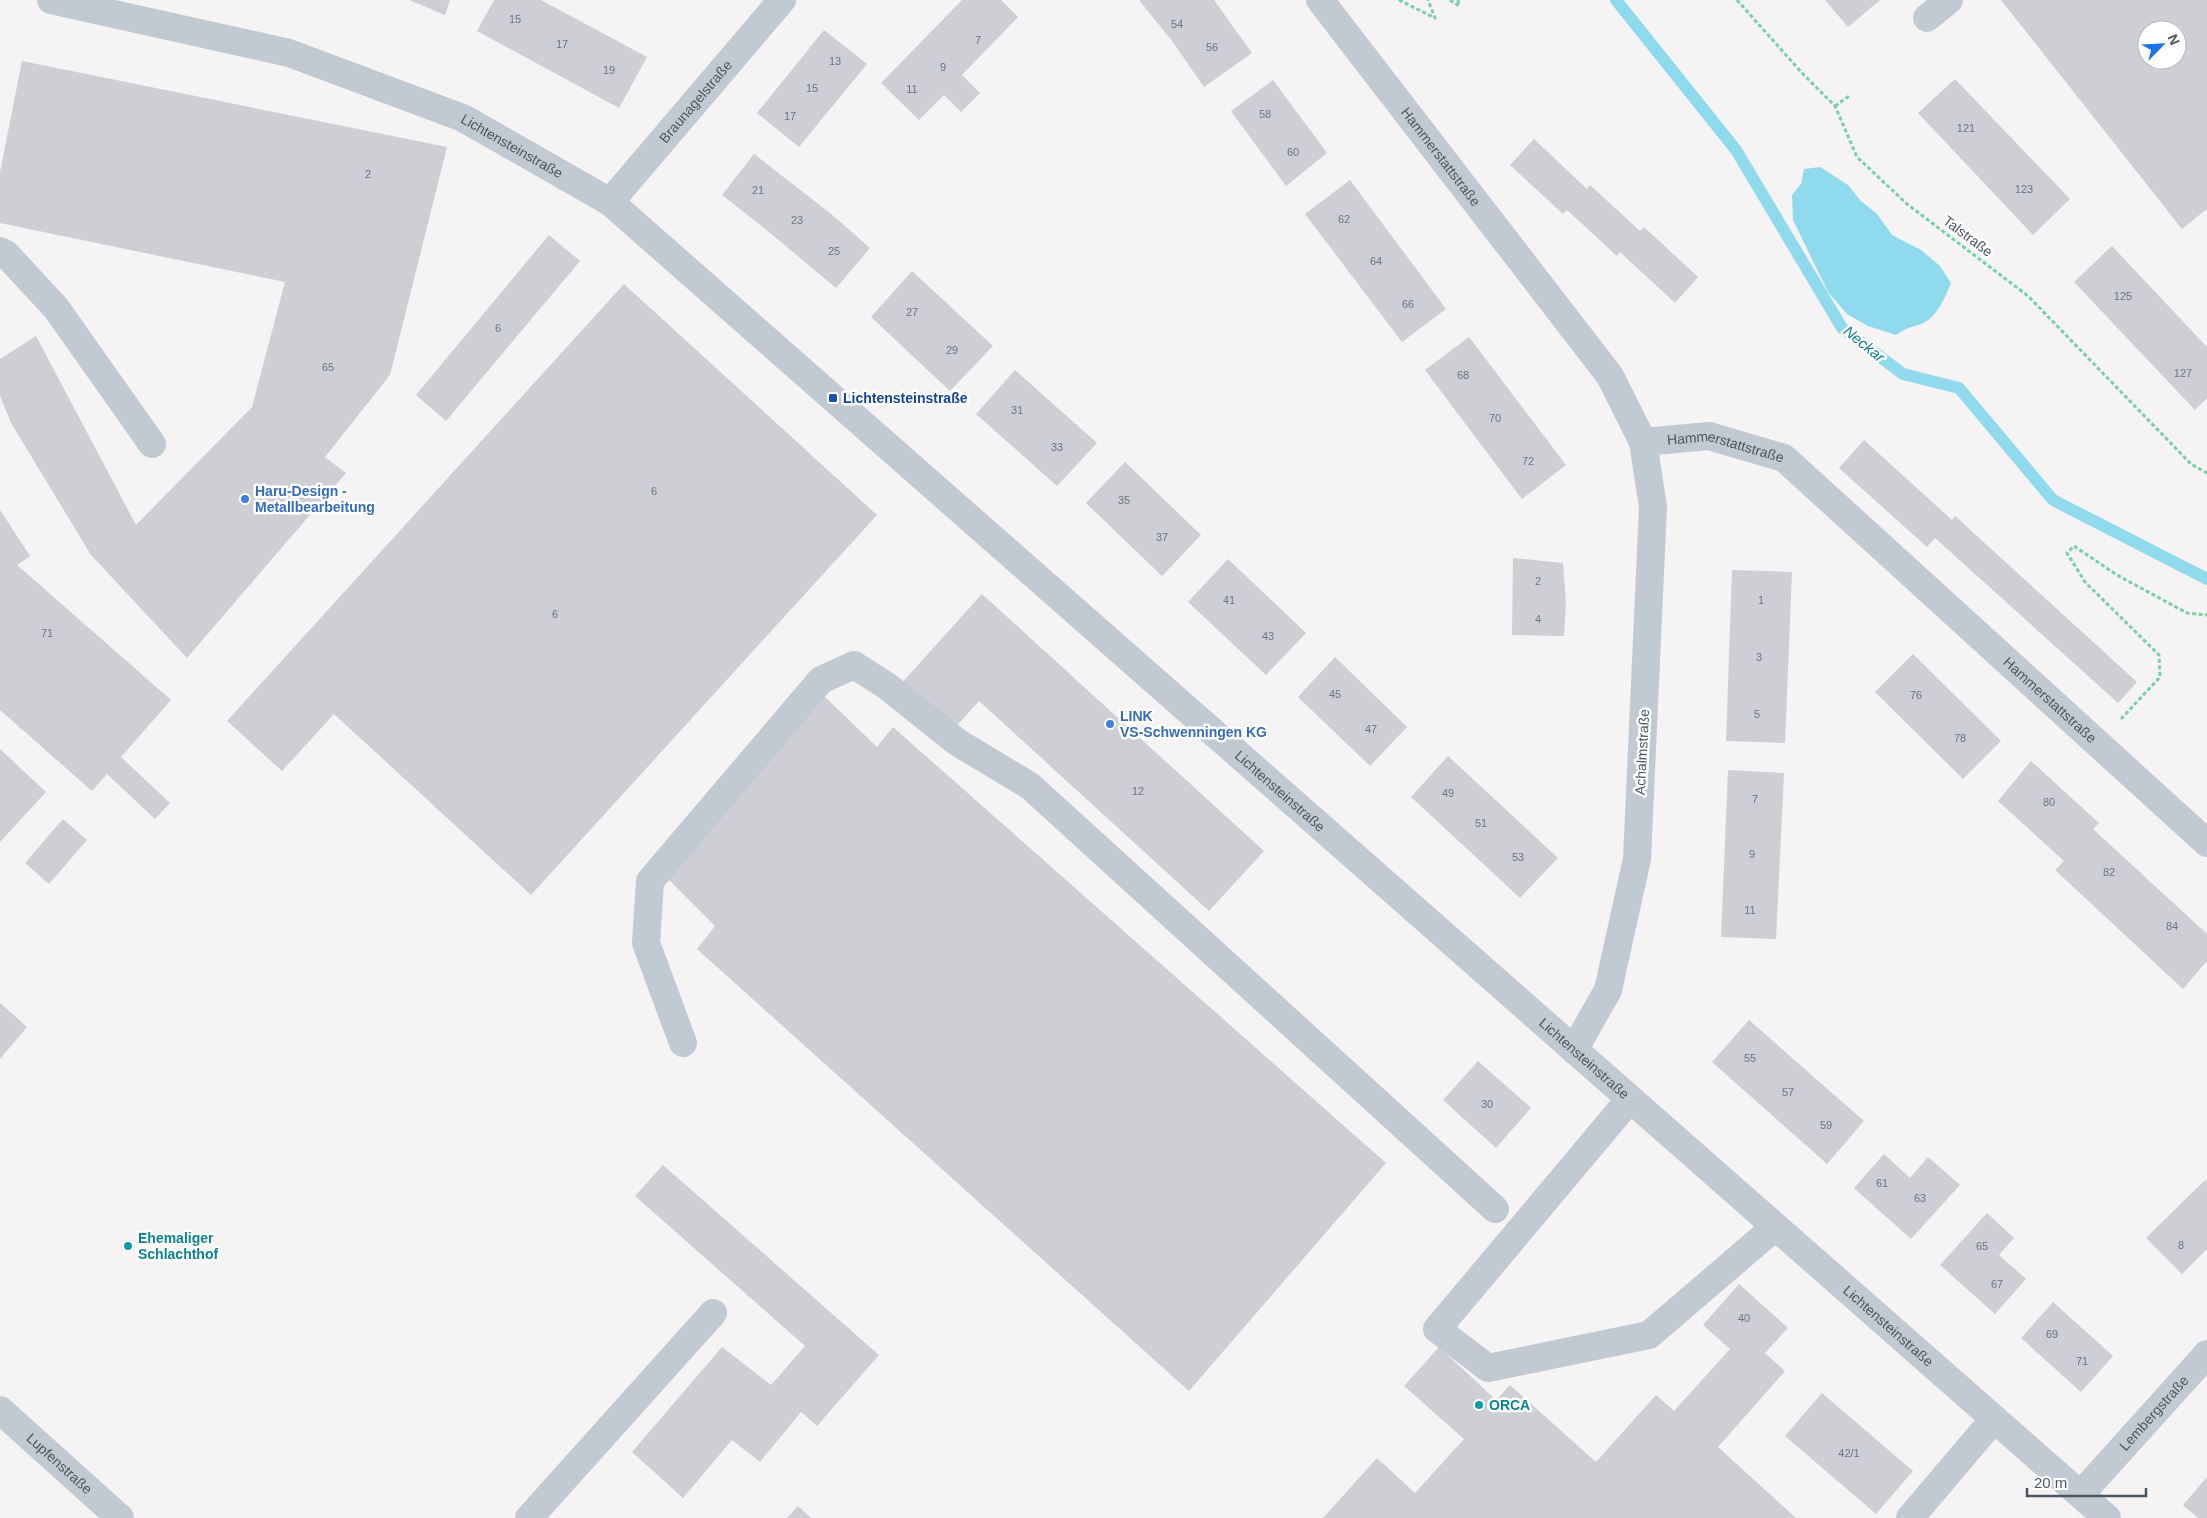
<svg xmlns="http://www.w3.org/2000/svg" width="2207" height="1518" font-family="Helvetica,sans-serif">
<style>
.water{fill:#90daee}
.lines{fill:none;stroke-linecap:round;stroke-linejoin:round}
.stream{stroke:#90daee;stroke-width:12}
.building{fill:#cdcfd5;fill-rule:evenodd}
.path{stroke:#7ad0a6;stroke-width:3;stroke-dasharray:4 2.5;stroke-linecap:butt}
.minor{stroke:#c1cad2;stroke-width:28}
.transit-dot{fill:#1a4fb4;stroke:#fff;stroke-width:2}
.shop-dot{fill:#3f7fe0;stroke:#fff;stroke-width:2}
.culture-dot{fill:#0f9aa8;stroke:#fff;stroke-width:2}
.labels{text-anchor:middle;stroke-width:5;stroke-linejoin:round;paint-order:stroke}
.number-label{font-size:11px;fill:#6b747e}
.street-label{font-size:14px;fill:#4a5661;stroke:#fff}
.transit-label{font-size:14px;font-weight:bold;fill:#164399;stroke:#fff;text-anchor:start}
.shop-label{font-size:14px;font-weight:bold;fill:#366cbe;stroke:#fff;text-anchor:start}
.culture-label{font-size:14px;font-weight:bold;fill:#0d838f;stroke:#fff;text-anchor:start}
.water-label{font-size:15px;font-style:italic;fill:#0c7c9b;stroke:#fff}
</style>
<rect width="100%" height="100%" fill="#f5f3f3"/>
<!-- water -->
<path class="water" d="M1820 167 1848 185 1861 201 1877 214 1892 235 1921 250 1940 266 1951 283C1945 297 1937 318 1921 324 1909 328 1908 327 1896 335L1868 326 1847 314 1828 292 1793 220 1792 195 1801 184 1804 169Z"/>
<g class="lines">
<!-- stream -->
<polyline class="stream" points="1616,0 1736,150 1842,328 1903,374 1959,388 2053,500 2207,579"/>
</g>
<!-- building -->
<g class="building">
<polygon points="409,0 450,0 445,15"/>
<polygon points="494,0 541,0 647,57 619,108 477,31"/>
<polygon points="962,0 1001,0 1018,17 962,75 980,93 961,112 944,95 919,120 881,83"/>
<polygon points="1139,0 1214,0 1252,53 1204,87 1172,41"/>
<polygon points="1825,0 1880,0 1848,27"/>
<path d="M2001 0H2207V209L2182 229ZM2147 30H2177V60H2147Z"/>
<polygon points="824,30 867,64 799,147 757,113"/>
<polygon points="22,61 447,147 390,375 325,457 346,473 187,658 91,555 11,423 0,396 0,359 36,336 136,525 252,407 285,282 0,223 0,172"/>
<polygon points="1955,79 2070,199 2033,235 1918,113"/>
<polygon points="1273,80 1327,153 1286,186 1231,111"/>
<polygon points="1534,139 1587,189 1590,185 1640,231 1644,227 1698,277 1675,303 1620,252 1617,256 1567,210 1563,214 1510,165"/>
<polygon points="754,154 830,213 870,248 836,288 763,227 722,195"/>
<polygon points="1350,180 1446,309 1402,342 1305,214"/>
<polygon points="549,235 580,261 446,421 416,395"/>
<polygon points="2112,246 2207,347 2207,398 2195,410 2074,282"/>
<polygon points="912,271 993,346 950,391 871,317"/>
<polygon points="624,284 877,515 531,895 334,714 282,771 227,721"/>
<polygon points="1469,337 1566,465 1522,499 1425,370"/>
<polygon points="1015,370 1097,443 1057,486 976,414"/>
<polygon points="1864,440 1952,520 1955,516 2137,682 2118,703 1935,538 1927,547 1839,468"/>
<polygon points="1125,462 1201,535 1162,576 1086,503"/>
<polygon points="0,510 30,556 17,565 171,700 121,757 170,803 155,819 107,774 92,791 0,710"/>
<polygon points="1513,558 1563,563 1566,602 1564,636 1512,635"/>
<polygon points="1228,559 1306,633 1266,675 1188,602"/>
<polygon points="1732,570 1792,572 1785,743 1726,741"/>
<polygon points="982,594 1264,851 1209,911 979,701 951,732 900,685"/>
<polygon points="1913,654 2001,741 1963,779 1875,692"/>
<polygon points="1335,657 1407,727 1370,766 1298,697"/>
<polygon points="822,694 877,747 893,727 1386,1163 1189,1391 697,949 715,926 665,876"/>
<polygon points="0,749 46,792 0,842"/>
<polygon points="1448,756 1558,858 1520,898 1411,797"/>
<polygon points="2031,761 2099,823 2093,829 2207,934 2207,961 2183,989 2055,870 2064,861 1998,801"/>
<polygon points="1728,770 1784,773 1776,939 1721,937"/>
<polygon points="63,819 87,840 49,884 25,863"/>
<polygon points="0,1003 27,1027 0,1059"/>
<polygon points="1749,1020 1864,1121 1827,1164 1712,1062"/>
<polygon points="1478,1061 1531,1108 1496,1148 1443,1100"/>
<polygon points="1884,1154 1910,1178 1928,1157 1960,1185 1911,1239 1854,1188"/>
<polygon points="663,1165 879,1355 817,1426 801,1412 760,1462 732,1440 683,1498 632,1452 722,1347 771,1385 805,1346 635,1196"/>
<polygon points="2205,1180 2207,1182 2207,1249 2182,1274 2146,1238"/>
<polygon points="1987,1213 2014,1238 1999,1255 2026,1279 1995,1314 1940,1265"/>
<polygon points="1739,1284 1788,1328 1765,1353 1785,1371 1718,1447 1796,1518 1323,1518 1377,1458 1415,1493 1464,1439 1404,1386 1439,1347 1496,1400 1510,1385 1596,1462 1656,1395 1674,1411 1730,1349 1703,1325"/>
<polygon points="2053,1302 2113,1356 2081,1392 2021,1338"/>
<polygon points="1822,1393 1913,1471 1876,1514 1785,1436"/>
<polygon points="2207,1477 2207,1518 2198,1518 2183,1505"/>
<polygon points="798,1506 811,1518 787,1518"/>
</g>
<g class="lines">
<!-- path -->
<g class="path">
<polyline points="1399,0 1435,18 1428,0"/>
<polyline points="1450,0 1459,6 1458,0"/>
<polyline points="1737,0 1802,73 1835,106 1857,157 1907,204 2028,296 2191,464 2207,473"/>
<polyline points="1835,106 1849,96"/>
<polyline points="2121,719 2160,677 2159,655 2085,582 2067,553 2074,546 2117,575 2187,613 2207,615"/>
</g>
<!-- minor -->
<g class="minor">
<path id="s1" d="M51 0 289 53 463 118 610 202 2107 1518"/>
<path id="s2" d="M1320 0 1610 376 1643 442 1653 507 1637 859 1608 990 1574 1050"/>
<polyline points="1927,18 1949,0"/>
<path id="s3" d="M610 202 782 0"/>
<polyline points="0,251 6,254 56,308 152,444"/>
<path id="s4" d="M1643 442 1709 436 1784 458 2207 843"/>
<polyline points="683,1043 646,943 650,881 821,680 854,665 887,686 957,742 1030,786 1495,1209"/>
<polyline points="1630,1099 1437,1329 1488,1368 1649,1335 1775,1227"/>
<path id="s5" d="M0 1410 120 1518"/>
<path id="s6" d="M2081 1494 2207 1354"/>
<polyline points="529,1518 713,1313"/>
<polyline points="1910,1518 1994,1419"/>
</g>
</g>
<!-- markers -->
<rect class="transit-dot" x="828" y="393" width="10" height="10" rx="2.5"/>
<g class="shop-dot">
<circle cx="245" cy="499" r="5"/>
<circle cx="1110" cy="724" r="5"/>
</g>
<g class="culture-dot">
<circle cx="128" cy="1246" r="5"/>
<circle cx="1479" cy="1405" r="5"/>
</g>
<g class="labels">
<!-- number labels -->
<g class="number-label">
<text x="515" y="23">15</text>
<text x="1177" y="28">54</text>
<text x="978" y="44">7</text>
<text x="562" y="48">17</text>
<text x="1212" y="51">56</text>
<text x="835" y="65">13</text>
<text x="943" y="71">9</text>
<text x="609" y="74">19</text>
<text x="812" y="92">15</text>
<text x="912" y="93">11</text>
<text x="1265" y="118">58</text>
<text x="790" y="120">17</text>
<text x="1966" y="132">121</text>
<text x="1293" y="156">60</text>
<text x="368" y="178">2</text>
<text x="2024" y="193">123</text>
<text x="758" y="194">21</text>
<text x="1344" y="223">62</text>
<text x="797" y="224">23</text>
<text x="834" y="255">25</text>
<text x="1376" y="265">64</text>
<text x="2123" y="300">125</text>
<text x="1408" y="308">66</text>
<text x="912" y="316">27</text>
<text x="498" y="332">6</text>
<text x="952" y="354">29</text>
<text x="328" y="371">65</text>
<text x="2183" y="377">127</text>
<text x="1463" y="379">68</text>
<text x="1017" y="414">31</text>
<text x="1495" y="422">70</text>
<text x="1057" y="451">33</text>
<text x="1528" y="465">72</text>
<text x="654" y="495">6</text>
<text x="1124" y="504">35</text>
<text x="1162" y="541">37</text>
<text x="1538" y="585">2</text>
<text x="1229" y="604">41</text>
<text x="1761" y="604">1</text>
<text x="555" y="618">6</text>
<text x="1538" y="623">4</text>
<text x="47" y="637">71</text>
<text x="1268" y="640">43</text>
<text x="1759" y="661">3</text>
<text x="1335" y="698">45</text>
<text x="1916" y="699">76</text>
<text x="1757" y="718">5</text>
<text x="1371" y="733">47</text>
<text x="1960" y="742">78</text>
<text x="1138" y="795">12</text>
<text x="1448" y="797">49</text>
<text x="1755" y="803">7</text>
<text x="2049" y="806">80</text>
<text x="1481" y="827">51</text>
<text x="1752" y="858">9</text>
<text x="1518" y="861">53</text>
<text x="2109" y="876">82</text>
<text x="1750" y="914">11</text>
<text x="2172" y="930">84</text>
<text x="1750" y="1062">55</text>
<text x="1788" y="1096">57</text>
<text x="1487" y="1108">30</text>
<text x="1826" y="1129">59</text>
<text x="1882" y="1187">61</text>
<text x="1920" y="1202">63</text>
<text x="2181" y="1249">8</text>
<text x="1982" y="1250">65</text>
<text x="1997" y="1288">67</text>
<text x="1744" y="1322">40</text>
<text x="2052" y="1338">69</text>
<text x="2082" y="1365">71</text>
<text x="1849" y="1457">42/1</text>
</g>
<!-- street labels -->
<g class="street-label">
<text dy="5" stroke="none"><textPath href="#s3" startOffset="132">Braunagelstraße</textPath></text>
<text dy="5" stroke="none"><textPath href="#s1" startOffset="486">Lichtensteinstraße</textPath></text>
<text dy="5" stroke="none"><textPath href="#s2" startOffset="198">Hammerstattstraße</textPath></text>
<text transform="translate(1968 236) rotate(37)" y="5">Talstraße</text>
<text dy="5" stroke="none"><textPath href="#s4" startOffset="84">Hammerstattstraße</textPath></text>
<text dy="5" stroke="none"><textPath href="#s4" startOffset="504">Hammerstattstraße</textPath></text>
<text transform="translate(1642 752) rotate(-87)" y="5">Achalmstraße</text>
<text dy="5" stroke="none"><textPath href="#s1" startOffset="1491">Lichtensteinstraße</textPath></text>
<text dy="5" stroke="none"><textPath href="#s1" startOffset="1896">Lichtensteinstraße</textPath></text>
<text dy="5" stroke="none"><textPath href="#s1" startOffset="2301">Lichtensteinstraße</textPath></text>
<text dy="5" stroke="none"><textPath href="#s6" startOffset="109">Lembergstraße</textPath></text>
<text dy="5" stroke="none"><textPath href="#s5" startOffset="80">Lupfenstraße</textPath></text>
</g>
<!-- transit labels -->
<g class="transit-label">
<text x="843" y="403">Lichtensteinstraße</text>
</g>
<!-- shop labels -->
<g class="shop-label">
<text x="255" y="496">Haru-Design -<tspan x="255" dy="16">Metallbearbeitung</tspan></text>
<text x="1120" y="721">LINK<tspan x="1120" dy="16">VS-Schwenningen KG</tspan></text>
</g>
<!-- culture labels -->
<g class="culture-label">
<text x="138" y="1243">Ehemaliger<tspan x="138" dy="16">Schlachthof</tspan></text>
<text x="1489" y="1410">ORCA</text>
</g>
<!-- water labels -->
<g class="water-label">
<text transform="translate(1864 344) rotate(39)" y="5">Neckar</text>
</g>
</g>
<!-- north arrow -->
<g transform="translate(2162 45) rotate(66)"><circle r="24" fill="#ffffff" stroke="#b7bbc0"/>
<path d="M0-4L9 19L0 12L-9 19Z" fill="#1a73e8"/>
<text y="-8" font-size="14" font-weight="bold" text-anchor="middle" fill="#4a5661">N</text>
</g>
<!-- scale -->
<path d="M2027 1488v8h119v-8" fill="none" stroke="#4a5661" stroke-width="2.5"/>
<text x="2034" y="1488" font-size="15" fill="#4a5661" stroke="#ffffff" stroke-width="4" paint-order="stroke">20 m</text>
</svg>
